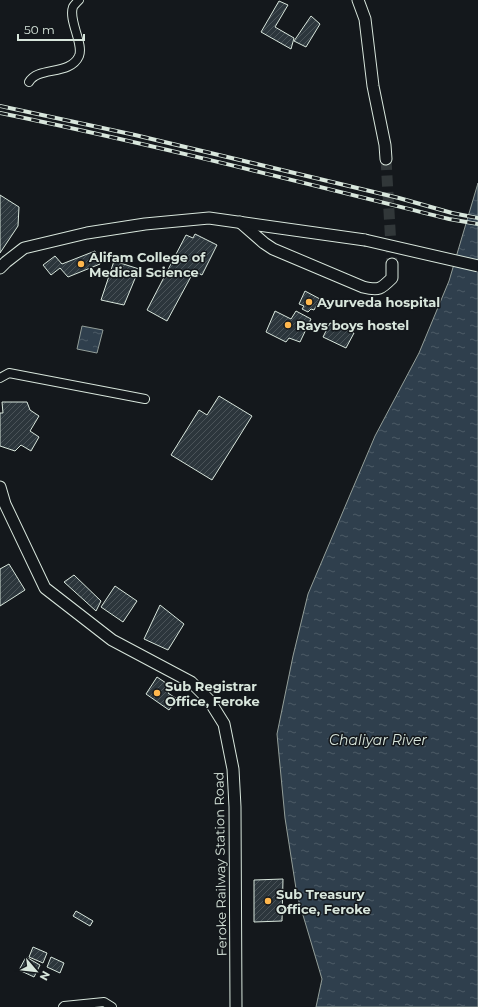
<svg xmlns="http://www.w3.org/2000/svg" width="478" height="1007" font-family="Montserrat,sans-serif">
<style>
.water{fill:url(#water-ripples);stroke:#939e99}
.building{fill:url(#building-hatch);stroke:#d8e6dc}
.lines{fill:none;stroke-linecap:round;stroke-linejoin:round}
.secondary-tunnel{stroke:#313739;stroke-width:11;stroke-dasharray:11 5.5;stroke-linecap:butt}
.street-casing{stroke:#d8e6dc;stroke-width:10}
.secondary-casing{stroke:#d8e6dc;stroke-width:13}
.street{stroke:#14181c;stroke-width:8}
.secondary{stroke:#14181c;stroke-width:11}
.rail-casing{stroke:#d8e6dc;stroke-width:4}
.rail{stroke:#14181c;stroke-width:2.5;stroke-dasharray:8;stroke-linecap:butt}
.secondary-bridge-casing{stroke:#d8e6dc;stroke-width:13;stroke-linecap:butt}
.secondary-bridge{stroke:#14181c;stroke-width:11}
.poi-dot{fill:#ffb74d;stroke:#14181c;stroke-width:1.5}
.labels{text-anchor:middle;stroke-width:3;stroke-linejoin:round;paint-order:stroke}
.poi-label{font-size:13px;font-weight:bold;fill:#d8e6dc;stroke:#14181c;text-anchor:start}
.street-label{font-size:13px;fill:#d8e6dc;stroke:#14181c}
.water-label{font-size:14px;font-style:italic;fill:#d8e6dc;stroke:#14181c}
</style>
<defs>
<pattern id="water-ripples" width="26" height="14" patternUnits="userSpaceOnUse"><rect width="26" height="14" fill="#2f3f4d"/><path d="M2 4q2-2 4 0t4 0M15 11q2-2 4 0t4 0" fill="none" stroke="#4c5b66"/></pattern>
<pattern id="building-hatch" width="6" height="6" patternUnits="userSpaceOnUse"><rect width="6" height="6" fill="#2c363c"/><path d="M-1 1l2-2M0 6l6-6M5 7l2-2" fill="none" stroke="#4a5358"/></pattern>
</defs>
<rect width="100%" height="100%" fill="#14181c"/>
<!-- water -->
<g class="water">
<polygon points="478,183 478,1007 316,1007 322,979 297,895 285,818 277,734 293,656 308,594 375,436 419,353 449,281"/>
<polygon points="82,326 103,330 97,353 77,349"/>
</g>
<!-- building -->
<g class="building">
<polygon points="279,1 288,5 275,27 294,38 291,49 261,32"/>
<polygon points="311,16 320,24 306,47 294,41"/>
<polygon points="0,195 19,207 18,226 0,253"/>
<polygon points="195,234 217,245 202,275 194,271 167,321 147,310 186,235 193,238"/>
<polygon points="95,251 100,264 68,277 60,268 51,275 43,265 55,256 62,264"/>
<polygon points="114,261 139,269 124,305 101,300"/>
<polygon points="305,291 320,299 314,310 311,309 308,312 302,309 304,306 299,304"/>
<polygon points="275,311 291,319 296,311 311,319 300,342 289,338 286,342 266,332"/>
<polygon points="330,323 354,333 346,348 323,337"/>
<polygon points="219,396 252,416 212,480 171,455 199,410 207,415"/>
<polygon points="2,402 27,402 30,410 39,416 30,431 39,437 31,451 21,445 15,451 0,446 0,413 3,413"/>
<polygon points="9,564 25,590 0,606 0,569"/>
<polygon points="74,575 101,601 96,611 64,582"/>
<polygon points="115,586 137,601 123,622 101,607"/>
<polygon points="160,605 184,624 168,650 144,639"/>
<polygon points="157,677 172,687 168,693 177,699 169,710 146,694"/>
<polygon points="283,879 282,921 254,922 254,880"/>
<polygon points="76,911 93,921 90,926 73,916"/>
<polygon points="33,947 47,953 43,963 29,957"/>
<polygon points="26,957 40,965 34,977 19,970"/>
<polygon points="51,957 64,963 60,973 47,967"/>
</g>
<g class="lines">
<!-- secondary-tunnel -->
<polyline class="secondary-tunnel" points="386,159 392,264"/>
<!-- street casing -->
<g class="street-casing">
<g id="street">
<path d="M29 82C38 66 70 76 79 56 84 44 68 20 73 7 74 5 77 2 79 0"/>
<polyline points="0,378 9,373 145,399"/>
<polyline points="63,1007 64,1006 104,1002 112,1007"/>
</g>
</g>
<!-- secondary casing -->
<g class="secondary-casing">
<g id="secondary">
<polyline points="358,0 365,19 373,86 385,145 386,159"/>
<path d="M240 222 264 243 273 249 363 287C379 291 381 289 392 278V264"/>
<polyline points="0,268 6,262 24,248 87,233 145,224 209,218 365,240"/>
<polyline points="0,487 5,504 45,588 112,640 191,682 209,700 224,724 233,769 235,807 236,1007"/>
</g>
</g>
<!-- street -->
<use href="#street" class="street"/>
<!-- secondary -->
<use href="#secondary" class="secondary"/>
<!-- rail casing -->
<g class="rail-casing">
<g id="rail">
<polyline points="0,106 135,135 399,198 452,213 478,218"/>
<path d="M0 113C151 144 300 182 449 219L478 224"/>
</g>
</g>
<!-- rail -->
<use href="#rail" class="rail"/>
<!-- secondary-bridge casing -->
<g class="secondary-bridge-casing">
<polyline id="secondary-bridge" points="365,240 478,266"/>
</g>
<!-- secondary-bridge -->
<use href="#secondary-bridge" class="secondary-bridge"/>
</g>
<!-- markers -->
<g class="poi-dot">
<circle cx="81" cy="264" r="4"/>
<circle cx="309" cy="302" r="4"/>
<circle cx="288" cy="325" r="4"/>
<circle cx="157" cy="693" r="4"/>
<circle cx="268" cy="901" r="4"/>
</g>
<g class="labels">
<!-- poi labels -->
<g class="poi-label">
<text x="89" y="262">Alifam College of<tspan x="89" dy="15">Medical Science</tspan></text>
<text x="317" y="307">Ayurveda hospital</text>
<text x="296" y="330">Rays boys hostel</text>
<text x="165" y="691">Sub Registrar<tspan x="165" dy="15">Office, Feroke</tspan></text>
<text x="276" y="899">Sub Treasury<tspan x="276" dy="15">Office, Feroke</tspan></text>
</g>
<!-- street labels -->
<g class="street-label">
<text transform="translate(220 864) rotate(-91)" y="5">Feroke Railway Station Road</text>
</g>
<!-- water labels -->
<g class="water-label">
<text x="378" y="745">Chaliyar River</text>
</g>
</g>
<!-- north arrow -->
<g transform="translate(36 971) rotate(118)" stroke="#14181c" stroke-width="3" paint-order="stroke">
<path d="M0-3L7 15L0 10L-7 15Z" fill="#d8e6dc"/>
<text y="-6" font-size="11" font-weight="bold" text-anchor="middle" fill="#d8e6dc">N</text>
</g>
<!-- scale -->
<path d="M18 34v6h66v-6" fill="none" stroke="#d8e6dc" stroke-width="2"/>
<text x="24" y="34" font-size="12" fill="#d8e6dc" stroke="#14181c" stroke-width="3" paint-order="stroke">50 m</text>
</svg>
